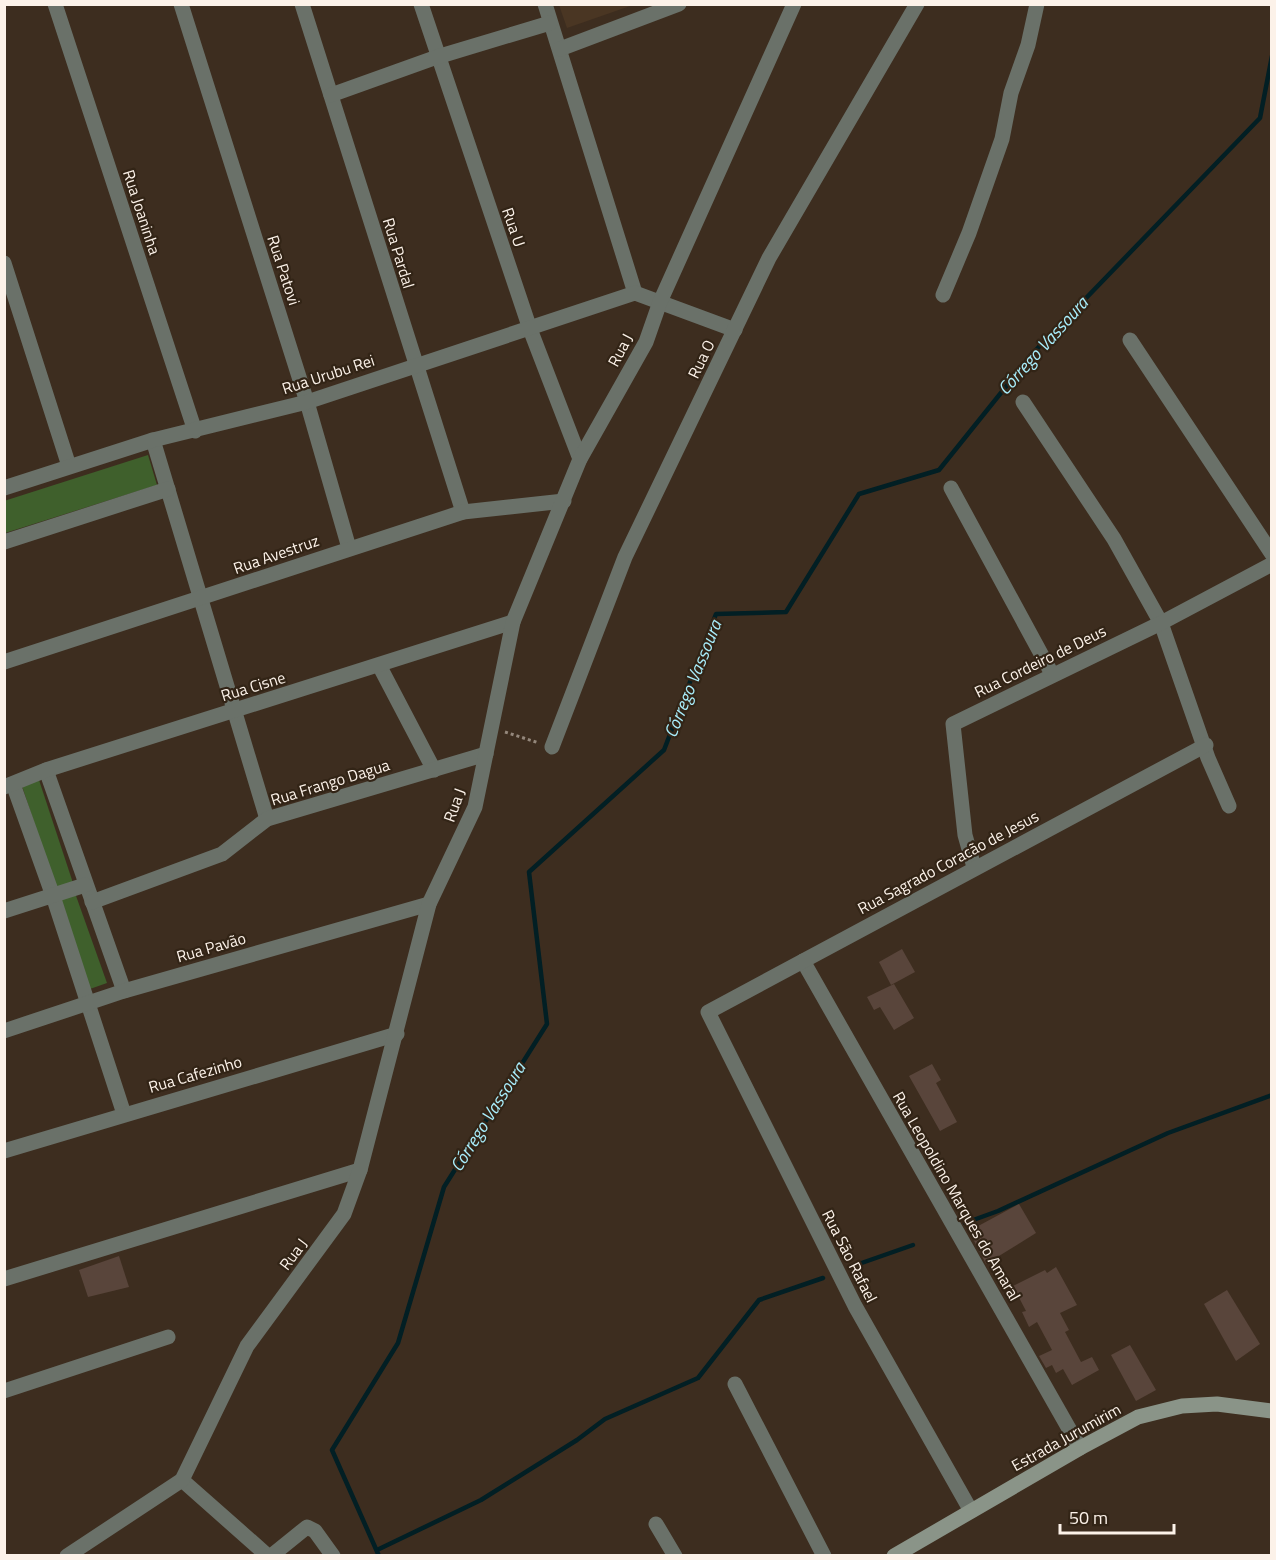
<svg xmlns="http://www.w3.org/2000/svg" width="1276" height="1560" font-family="'Titillium Web',sans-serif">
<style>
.built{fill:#4a3623}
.green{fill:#3f602c}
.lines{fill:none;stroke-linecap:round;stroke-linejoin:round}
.stream{stroke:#021f24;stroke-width:4.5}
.building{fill:#59453b}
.path{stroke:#94877b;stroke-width:3;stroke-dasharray:3 3;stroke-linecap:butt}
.minor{stroke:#6a7169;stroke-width:15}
.secondary{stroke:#8a9488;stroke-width:15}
.labels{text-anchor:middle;stroke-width:4.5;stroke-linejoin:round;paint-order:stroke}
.street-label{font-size:16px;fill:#fcf2e9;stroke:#322416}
.water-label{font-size:18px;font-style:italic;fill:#a9eefc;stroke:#322416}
</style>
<rect width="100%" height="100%" fill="#3d2d1f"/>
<!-- built -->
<polygon class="built" points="559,5 559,4 633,5 567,28"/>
<!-- green -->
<g class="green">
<polygon points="148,455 157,485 5,533 4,501"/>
<polygon points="39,780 74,886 57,891 22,786"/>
<polygon points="75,893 107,983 90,989 59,898"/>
</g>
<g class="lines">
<!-- stream -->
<g class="stream">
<polyline points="965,1223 998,1211 1168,1133 1272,1095"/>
<polyline points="853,1266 913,1245"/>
<polyline points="377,1550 481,1500 577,1440 605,1419 698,1378 759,1300 823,1278"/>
<polyline points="379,1556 332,1450 398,1343 444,1187 547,1024 529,872 664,750 716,614 786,612 859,494 939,470 1033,353 1260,118 1272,56"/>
</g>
</g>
<!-- building -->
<g class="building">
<polygon points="902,949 915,972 891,985 879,962"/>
<polygon points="894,984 914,1018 894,1030 880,1007 874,1010 867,997"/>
<polygon points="932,1064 941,1080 936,1083 957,1122 940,1131 909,1076"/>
<polygon points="1019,1204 1036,1233 986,1264 969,1231"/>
<polygon points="119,1256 129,1287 88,1297 79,1270"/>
<polygon points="1056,1267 1077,1305 1060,1313 1069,1330 1065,1332 1081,1362 1092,1357 1099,1370 1072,1385 1063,1369 1056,1373 1052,1365 1046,1368 1039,1356 1052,1350 1037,1322 1029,1327 1022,1312 1026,1311 1013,1286 1045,1270 1047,1273"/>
<polygon points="1227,1290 1260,1344 1236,1361 1204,1304"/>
<polygon points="1130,1345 1156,1390 1136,1401 1111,1355"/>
</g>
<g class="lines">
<!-- path -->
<polyline class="path" points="505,732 539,743"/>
<!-- minor -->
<g class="minor">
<polyline points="55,4 195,431"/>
<polyline points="181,4 307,402 349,548"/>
<polyline points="302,4 463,512"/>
<polyline points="421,4 530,329 580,459"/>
<polyline points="545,4 635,293"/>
<polyline points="560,49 679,4"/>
<polyline points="331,95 437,57 550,23"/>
<polyline points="4,263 69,466"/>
<polyline points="943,295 969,233 1002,139 1011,93 1028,45 1037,4"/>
<polyline points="1130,340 1272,554"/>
<polyline points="1023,402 1114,539 1161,623 1208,758 1229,806"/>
<polyline points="153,440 267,819"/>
<polyline points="4,488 153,440 307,402 635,293 735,330"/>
<polyline points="951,488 1052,674"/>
<polyline points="4,542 168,489"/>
<polyline points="4,662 463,512 564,501"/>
<polyline points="380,667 434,770"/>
<polyline points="552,747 625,557 769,258 917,4"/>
<polyline points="46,770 124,991"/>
<polyline points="13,784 53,896 124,1114"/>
<polyline points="4,787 46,770 513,622"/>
<polyline points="974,867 965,835 953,724 1161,623 1272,564"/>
<polyline points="92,902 222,854 267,819 486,754"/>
<polyline points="4,911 85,885"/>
<polyline points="803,961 1080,1448"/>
<polyline points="4,1031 124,991 429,904"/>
<polyline points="4,1151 397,1034"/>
<polyline points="4,1279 360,1170"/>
<polyline points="735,1384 824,1556"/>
<polyline points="4,1391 168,1337"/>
<polyline points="182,1480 268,1556"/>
<polyline points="971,1511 855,1306 708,1012 1206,745"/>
<polyline points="656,1524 675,1556"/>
<polyline points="67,1556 182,1480 247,1346 344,1214 360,1170 429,904 475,807 513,622 580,459 646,342 660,302 794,4"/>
<polyline points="271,1556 307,1527 315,1531 333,1556"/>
</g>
<!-- secondary -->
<polyline class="secondary" points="894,1556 1080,1448 1138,1417 1182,1406 1217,1404 1272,1411"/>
</g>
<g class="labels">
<!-- street labels -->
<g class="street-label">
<text transform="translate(142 212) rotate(72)" y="6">Rua Joaninha</text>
<text transform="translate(514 227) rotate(71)" y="6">Rua U</text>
<text transform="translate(399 253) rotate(73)" y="6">Rua Pardal</text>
<text transform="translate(284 270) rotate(72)" y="6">Rua Patovi</text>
<text transform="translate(620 350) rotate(-62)" y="6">Rua J</text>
<text transform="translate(701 359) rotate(-64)" y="6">Rua O</text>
<text transform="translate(328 374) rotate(-18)" y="6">Rua Urubu Rei</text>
<text transform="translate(276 554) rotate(-19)" y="6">Rua Avestruz</text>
<text transform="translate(1040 661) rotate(-26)" y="6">Rua Cordeiro de Deus</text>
<text transform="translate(253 686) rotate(-17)" y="6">Rua Cisne</text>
<text transform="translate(330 782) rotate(-17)" y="6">Rua Frango Dagua</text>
<text transform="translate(454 805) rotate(-70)" y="6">Rua J</text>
<text transform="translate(948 862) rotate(-28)" y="6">Rua Sagrado Coracão de Jesus</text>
<text transform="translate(211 947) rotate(-16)" y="6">Rua Pavão</text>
<text transform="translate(195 1074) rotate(-16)" y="6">Rua Cafezinho</text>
<text transform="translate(957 1196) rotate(60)" y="6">Rua Leopoldino Marques do Amaral</text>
<text transform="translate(293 1254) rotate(-53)" y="6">Rua J</text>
<text transform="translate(850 1256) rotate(63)" y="6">Rua São Rafael</text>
<text transform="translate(1066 1437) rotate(-29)" y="6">Estrada Jurumirim</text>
</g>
<!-- water labels -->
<g class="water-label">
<text transform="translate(1043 346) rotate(-48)" y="6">Córrego Vassoura</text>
<text transform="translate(693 679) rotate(-68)" y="6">Córrego Vassoura</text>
<text transform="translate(488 1117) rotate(-58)" y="6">Córrego Vassoura</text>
</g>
</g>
<!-- border -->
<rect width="1276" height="1560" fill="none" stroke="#fcf2e9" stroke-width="12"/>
<!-- scale -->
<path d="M1060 1524v9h114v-9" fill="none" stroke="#fcf2e9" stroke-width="3"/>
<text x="1069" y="1524" font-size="18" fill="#fcf2e9" stroke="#322416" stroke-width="4.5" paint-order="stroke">50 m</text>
</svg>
